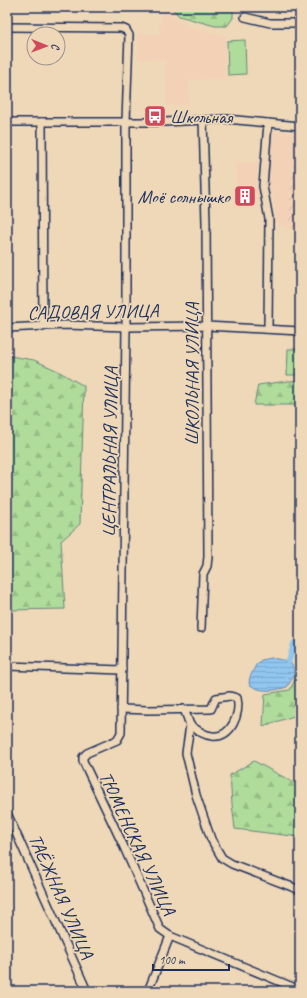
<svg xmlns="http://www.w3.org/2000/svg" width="307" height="998" font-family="Caveat,sans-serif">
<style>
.built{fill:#f3d1b6}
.industrial{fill:url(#industrial-furrows)}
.forest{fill:url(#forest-firs);stroke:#65867c}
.garden{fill:#afdc9a;stroke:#65867c}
.water{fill:url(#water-rules);stroke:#628ab5}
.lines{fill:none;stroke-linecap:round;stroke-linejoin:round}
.canal{stroke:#91c6ef;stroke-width:5.5}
.minor-casing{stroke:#1b2f5e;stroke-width:10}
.minor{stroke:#efd8b7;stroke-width:7}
.labels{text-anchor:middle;stroke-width:3.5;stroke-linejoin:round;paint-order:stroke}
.poi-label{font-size:19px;fill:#1b2f5e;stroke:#efd8b7;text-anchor:start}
.street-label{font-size:19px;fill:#1b2f5e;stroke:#efd8b7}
</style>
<defs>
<pattern id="industrial-furrows" width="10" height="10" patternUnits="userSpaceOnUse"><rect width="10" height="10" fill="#f3d1b6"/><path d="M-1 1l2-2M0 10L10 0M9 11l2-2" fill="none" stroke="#d0b49f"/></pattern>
<pattern id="forest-firs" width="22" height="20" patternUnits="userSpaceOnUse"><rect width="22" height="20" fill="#afdc9a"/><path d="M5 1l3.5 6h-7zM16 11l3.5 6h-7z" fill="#96bd87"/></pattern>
<pattern id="water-rules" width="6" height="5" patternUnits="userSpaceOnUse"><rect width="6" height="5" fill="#91c6ef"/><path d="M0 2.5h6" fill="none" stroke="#7caacf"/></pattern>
</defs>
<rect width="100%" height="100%" fill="#efd8b7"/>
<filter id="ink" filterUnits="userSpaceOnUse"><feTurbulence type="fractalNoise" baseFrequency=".025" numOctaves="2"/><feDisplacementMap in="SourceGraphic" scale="8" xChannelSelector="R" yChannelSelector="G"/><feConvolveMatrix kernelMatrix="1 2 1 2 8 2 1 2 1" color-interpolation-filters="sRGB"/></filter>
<g filter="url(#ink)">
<!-- built -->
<g class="built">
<polygon points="164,8 189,28 226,36 224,79 189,80 189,105 166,105 166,60 138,59 138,34 158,34"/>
<polygon points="271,131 297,133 290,196 289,228 277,224 272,191 266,185"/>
<polygon points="236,162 258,163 257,186 258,186 257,209 235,208 236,194"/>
</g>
<!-- industrial -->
<polygon class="industrial" points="297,133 300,133 300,229 289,228 290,196"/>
<!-- forest -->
<g class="forest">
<polygon points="171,7 233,7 233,18 227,26 215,26 179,16"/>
<polygon points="10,356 34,360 56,370 84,386 80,524 61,541 65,609 7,610 7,357"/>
<polygon points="300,380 300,413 297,405 254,405 258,385 280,382"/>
<polygon points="300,669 300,711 297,715 263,726 265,694 290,690"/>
<polygon points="254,761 300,786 300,837 235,829 232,804 230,775"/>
</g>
<!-- garden -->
<g class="garden">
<polygon points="245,40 246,74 228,75 227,41"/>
<polygon points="288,349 300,349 300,375 287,375"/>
</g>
<!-- water -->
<path class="water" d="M271 658 289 661C298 672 294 676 287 687 274 691 260 693 249 684L250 677 256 665 261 660Z"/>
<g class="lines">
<!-- canal -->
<polyline class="canal" points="289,661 294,643 300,644"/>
<!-- minor casing -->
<g class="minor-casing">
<g id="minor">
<polyline points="245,17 270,23 300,23"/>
<polyline points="7,27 121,28 126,30 129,35 126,122 126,327 121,733 117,740 87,753 83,757 83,761 123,845 160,929 170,936 300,990"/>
<polyline points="7,122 164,122 226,119 300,126"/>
<polyline points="42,122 43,327"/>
<polyline points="268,123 263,186 269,219 268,329"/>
<polyline points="7,328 66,325 126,327 206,326 300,331"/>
<polyline points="201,628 203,574 207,566 208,557 206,223 203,120"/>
<polyline points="7,666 122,670"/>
<path d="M121 709 148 710 211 709 216 698 230 696 237 698C241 713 231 739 212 736 203 735 197 730 190 725"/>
<polyline points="184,709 190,725 186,753 196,795 211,839 222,858 232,864 300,890"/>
<polyline points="7,813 87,991"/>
<polyline points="148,991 170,936"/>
</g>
</g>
<!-- minor -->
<use href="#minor" class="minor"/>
</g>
</g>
<!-- icons -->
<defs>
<g id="bus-square" transform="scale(1.15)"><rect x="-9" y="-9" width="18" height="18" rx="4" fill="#d1495b" stroke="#efd8b7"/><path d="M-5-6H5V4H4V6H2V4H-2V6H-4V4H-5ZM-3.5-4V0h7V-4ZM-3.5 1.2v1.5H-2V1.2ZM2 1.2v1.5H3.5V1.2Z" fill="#fff"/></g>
<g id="building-square" transform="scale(1.15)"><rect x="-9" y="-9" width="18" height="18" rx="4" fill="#d1495b" stroke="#efd8b7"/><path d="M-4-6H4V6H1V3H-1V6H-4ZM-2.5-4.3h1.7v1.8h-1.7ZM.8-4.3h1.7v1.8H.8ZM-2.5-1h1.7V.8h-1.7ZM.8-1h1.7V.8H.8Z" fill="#fff"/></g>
</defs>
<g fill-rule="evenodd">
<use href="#bus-square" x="155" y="116"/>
<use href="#building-square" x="245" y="196"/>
</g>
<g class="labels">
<!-- poi labels -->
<g class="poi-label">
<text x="170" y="123">Школьная</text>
<text x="230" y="203" text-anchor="end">Моё солнышко</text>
</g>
<!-- street labels -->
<g class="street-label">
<text transform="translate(93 311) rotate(-1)" y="7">САДОВАЯ УЛИЦА</text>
<text transform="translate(191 374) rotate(-90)" y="7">ШКОЛЬНАЯ УЛИЦА</text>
<text transform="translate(109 452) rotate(-89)" y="7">ЦЕНТРАЛЬНАЯ УЛИЦА</text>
<text transform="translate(138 843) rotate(65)" y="7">ТЮМЕНСКАЯ УЛИЦА</text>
<text transform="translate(62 896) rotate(66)" y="7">ТАЁЖНАЯ УЛИЦА</text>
</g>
</g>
<!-- margin -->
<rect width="307" height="998" fill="none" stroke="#efd8b7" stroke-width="24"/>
<rect x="12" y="12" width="283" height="974" fill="none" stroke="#1b2f5e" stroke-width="1.5" filter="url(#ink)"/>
<!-- north arrow -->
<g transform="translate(46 46) rotate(91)"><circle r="19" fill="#efd8b7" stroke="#9a9493"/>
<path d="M0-3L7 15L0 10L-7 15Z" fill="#d1495b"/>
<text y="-6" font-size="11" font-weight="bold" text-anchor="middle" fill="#1b2f5e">С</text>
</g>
<!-- scale -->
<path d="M153 964v6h76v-6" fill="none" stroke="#1b2f5e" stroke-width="2"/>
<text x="159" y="964" font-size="12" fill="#1b2f5e" stroke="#efd8b7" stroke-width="3" paint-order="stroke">100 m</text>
</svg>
